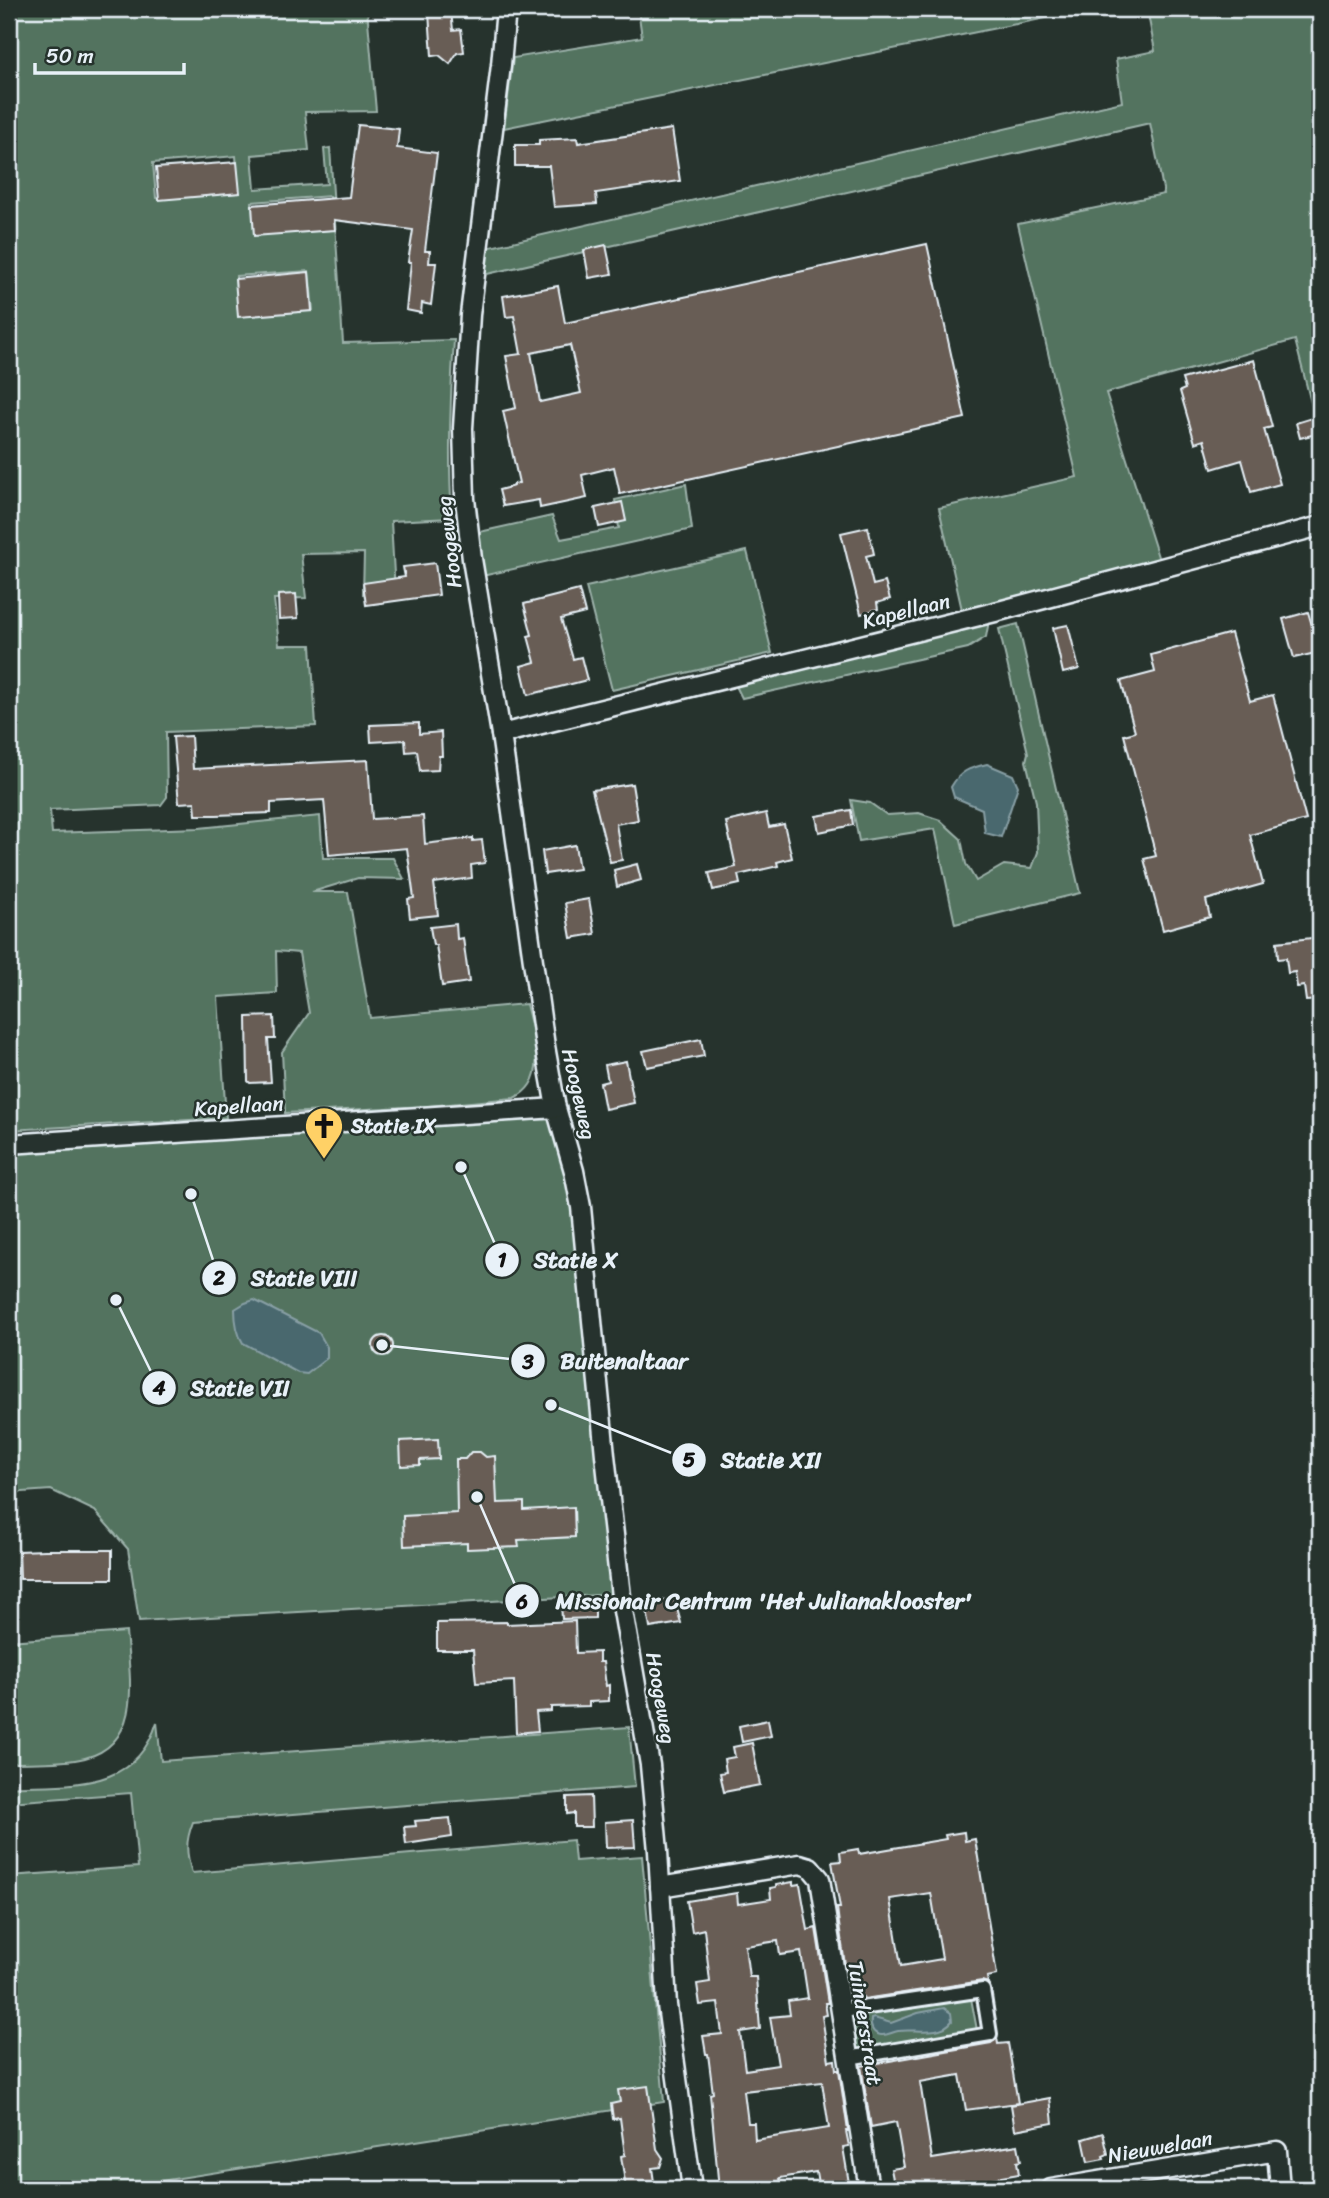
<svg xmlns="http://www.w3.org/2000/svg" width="1329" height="2198" font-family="Sriracha,sans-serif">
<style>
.green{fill:#52735e;stroke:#9db2ab;stroke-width:2;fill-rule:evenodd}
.water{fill:#48686e;stroke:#889fa5;stroke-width:2}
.building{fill:#685d54;stroke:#e8f1f8;stroke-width:2;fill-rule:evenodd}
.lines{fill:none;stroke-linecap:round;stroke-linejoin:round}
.pedestrian-casing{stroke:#e8f1f8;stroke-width:18}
.minor-casing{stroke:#e8f1f8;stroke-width:23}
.pedestrian{stroke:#26332d;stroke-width:12}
.minor{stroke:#26332d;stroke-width:18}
.labels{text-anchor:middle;stroke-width:5;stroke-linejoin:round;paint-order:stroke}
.street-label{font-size:21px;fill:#e8f1f8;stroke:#26332d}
.poi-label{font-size:21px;font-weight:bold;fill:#e8f1f8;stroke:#26332d;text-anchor:start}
.leader{fill:none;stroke:#e8f1f8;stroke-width:2.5}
.callout-dot{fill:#e8f1f8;stroke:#26332d;stroke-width:2.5}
.mark-label{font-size:21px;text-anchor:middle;font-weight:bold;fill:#111}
.callout-label{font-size:23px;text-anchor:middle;font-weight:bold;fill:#e8f1f8;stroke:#26332d;stroke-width:5;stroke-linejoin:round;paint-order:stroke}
</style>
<rect width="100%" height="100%" fill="#26332d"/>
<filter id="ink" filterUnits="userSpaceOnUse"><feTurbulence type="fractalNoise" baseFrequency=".0143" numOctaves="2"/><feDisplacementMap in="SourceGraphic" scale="14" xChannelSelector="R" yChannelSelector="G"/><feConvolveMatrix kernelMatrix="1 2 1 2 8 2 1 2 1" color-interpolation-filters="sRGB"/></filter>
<g filter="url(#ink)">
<!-- green -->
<g class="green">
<path d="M9 9H367L376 111 305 112 309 150 252 155 255 189 327 184 324 149 330 148 343 343 454 340C450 400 448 458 452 518L391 521 395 592 363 594 364 553 301 554 306 598 274 599 279 645H311L316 726 166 732 167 797 161 805 50 810 52 833 199 828 320 816 323 858H393L404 879 358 878 312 892H348L370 1018 526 1004C533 1034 551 1081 514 1098L428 1106 285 1113 282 1052 309 1013 299 953 276 951 277 993 218 997 226 1118 9 1130ZM236 156 239 192 156 198 153 163ZM330 196 333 227 254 233 252 202ZM309 271 313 310 239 316 236 276Z"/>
<polygon points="638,9 1090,9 504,128 513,58 642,37"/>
<polygon points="1147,9 1320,9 1320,438 1295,340 1106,393 1159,560 962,610 939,508 1077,477 1018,224 1164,194 1150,123 483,275 486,248 1122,102 1116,59 1155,51"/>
<polygon points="686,484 692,529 482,576 475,533 552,516 561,539 619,528 615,500"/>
<polygon points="747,551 772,653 612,690 586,587"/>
<polygon points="989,621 986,637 968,648 742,698 735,684"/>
<polygon points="1018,624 1080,893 955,924 935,829 859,841 851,800 870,803 887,815 919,813 940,820 961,839 966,864 976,881 1004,865 1032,868 1038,852 1036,802 1026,761 1028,753 999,629"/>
<polygon points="553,1119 574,1206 617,1594 139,1621 128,1549 95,1511 51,1490 9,1493 9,1145"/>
<path d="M126 1632C130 1677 143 1743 85 1758 61 1764 33 1762 9 1763V1641Z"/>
<path d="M157 1722 161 1761 629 1727 635 1787 193 1822C185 1842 186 1853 192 1873L573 1840 575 1861 642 1856 664 2102 110 2189H9V1876L138 1867 131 1793 9 1802V1787C70 1783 135 1793 157 1722Z"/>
<polygon points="967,1994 971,1998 977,2030 858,2052 855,2048 850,2015"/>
</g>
<!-- water -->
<g class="water">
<path d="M987 764 1013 775 1018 786 1001 837 985 833 982 809 954 797 951 787C960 771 969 768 987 764Z"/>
<path d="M254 1300 319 1333 327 1347V1358L307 1374 298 1373 243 1343C236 1332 235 1321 235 1309L245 1303Z"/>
<path d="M944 2008 951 2013 952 2021C939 2037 915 2028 898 2031 892 2032 887 2036 881 2035 872 2034 870 2026 871 2019L874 2018 891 2023 918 2013Z"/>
</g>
<!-- building -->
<g class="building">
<polygon points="451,11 453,30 461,29 464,52 457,53 450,64 439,55 432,56 429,13"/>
<polygon points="358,125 399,129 397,148 437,153 425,251 430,251 429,263 436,263 431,305 422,303 421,313 406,310 411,262 408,262 413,230 334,220 335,230 254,236 252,205 349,197"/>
<polygon points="672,129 680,181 596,193 597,204 554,207 549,166 515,166 515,145 539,145 539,140 577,138 578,143"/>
<polygon points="237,162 240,193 159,200 156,168"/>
<path d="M927 244 965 418 620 494 614 467 582 475 587 498 540 508 539 500 503 506 499 490 514 486V484L519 483 503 411 516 408 506 356 521 354 514 316 506 317 503 296 558 286 565 323ZM570 345 581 393 540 402 531 353Z"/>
<polygon points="606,245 612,274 589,278 584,250"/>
<polygon points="309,272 312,311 238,317 235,279"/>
<polygon points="1254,360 1272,427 1264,429 1280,484 1251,492 1242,460 1212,469 1204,440 1195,443 1180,391 1185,389 1182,379"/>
<polygon points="1312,418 1316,434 1300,438 1296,423"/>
<polygon points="622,502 626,521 599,527 595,508"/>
<polygon points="868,527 874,554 866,556 873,585 885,582 890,599 877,603 878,609 861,614 841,533"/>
<polygon points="435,563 439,595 366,605 363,583 405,577 403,567"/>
<polygon points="579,590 585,613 561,619 573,659 581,657 587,680 528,695 521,666 535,662 528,636 532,635 524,604"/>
<polygon points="296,594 298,618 279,619 278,595"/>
<polygon points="1308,612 1320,652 1294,658 1283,619"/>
<polygon points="1068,625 1079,669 1063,673 1053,628"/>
<polygon points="1231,633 1250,701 1273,695 1306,820 1250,835 1263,884 1206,900 1210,917 1163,930 1144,859 1156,856 1124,735 1135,732 1121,681 1155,672 1151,655"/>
<polygon points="419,723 419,734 441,732 442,756 439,756 438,770 420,771 417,751 406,752 405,740 371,742 370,725"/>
<polygon points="191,736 193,769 368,760 372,819 423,816 425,844 473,838 473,841 482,840 485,863 471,865 472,878 434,883 438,915 410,918 408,899 414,898 407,848 329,855 324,800 271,803 271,813 216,815 196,815 195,802 179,803 173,737"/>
<polygon points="632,784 638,820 616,824 622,860 610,862 592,790"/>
<polygon points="851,810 853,825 819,832 816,816"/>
<polygon points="766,813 769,827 784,824 792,858 777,862 778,866 738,875 740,884 713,890 709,873 736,867 726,822"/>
<polygon points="575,845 579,869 545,874 542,851"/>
<polygon points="637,864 641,880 617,887 614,870"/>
<polygon points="589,899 595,934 571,938 565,903"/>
<polygon points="456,924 457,939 463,938 469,982 442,986 436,945 433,945 430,927"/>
<polygon points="1320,937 1320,1000 1306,1001 1304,986 1297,987 1295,972 1288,973 1286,958 1278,959 1277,942"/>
<polygon points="274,1016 275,1039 268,1039 271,1082 250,1083 248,1081 247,1017"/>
<polygon points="701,1039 704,1056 647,1067 643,1051"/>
<polygon points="626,1061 634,1103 605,1109 600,1083 608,1081 605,1065"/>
<circle cx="383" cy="1346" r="10"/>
<polygon points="438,1439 439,1459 420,1460 420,1465 401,1466 400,1441"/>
<polygon points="471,1452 480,1452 486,1457 495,1456 497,1503 524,1502 524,1510 574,1507 575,1537 518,1540 519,1547 467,1549 467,1543 404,1546 403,1516 457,1513 456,1459 465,1459"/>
<polygon points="45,1550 112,1550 112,1579 20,1579 19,1551"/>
<polygon points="674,1598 681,1623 650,1628 646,1604"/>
<polygon points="595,1601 595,1618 562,1619 561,1603"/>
<polygon points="575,1621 576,1653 599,1652 599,1662 603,1662 606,1686 609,1685 609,1701 589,1702 589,1706 551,1707 551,1711 536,1712 538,1731 516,1733 514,1681 476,1683 473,1650 437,1650 437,1623 507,1622 507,1624"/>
<polygon points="768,1720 771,1736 742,1742 739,1726"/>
<polygon points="752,1743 760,1785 724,1792 720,1773 726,1772 724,1759 735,1757 733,1747"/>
<polygon points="591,1796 592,1827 574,1827 574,1813 567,1814 567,1797"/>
<polygon points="450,1818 452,1837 406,1844 404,1827 416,1826 415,1821"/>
<polygon points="633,1820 635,1847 606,1848 605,1822"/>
<path d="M964 1832 965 1841 975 1839 997 1975 987 1977 988 1983 982 1981 864 1999 863 1997 850 1999 839 1924 837 1908H840L832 1862 841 1861 840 1852 858 1849 859 1854 946 1839 945 1835ZM931 1893 942 1959 901 1966 890 1899Z"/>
<path d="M793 1882V1885L800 1884 808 1930 816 1928 828 2003H825L827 2015 822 2016 829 2061 835 2060 836 2070H839L848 2131H846L849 2146 843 2147 850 2189H819L816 2172 780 2178 782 2189H719L710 2094 713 2093 708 2054H706L703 2036 722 2034 718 2003 700 2005 697 1984 710 1982 704 1929 692 1932 687 1901 737 1893 738 1904 771 1899 770 1888 776 1887V1885ZM778 1941 780 1955 801 1952 808 1998 788 2001 790 2015 770 2017 778 2065 745 2070 740 2032 760 2029 756 1977H749L745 1946ZM822 2082 829 2128 755 2140 754 2123H748L744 2091Z"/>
<polygon points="997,2038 998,2044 1008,2043 1018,2103 966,2110 960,2075 920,2082 932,2159 1018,2145 1021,2161 1017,2162 1019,2174 949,2186 950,2189 895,2189 891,2169 904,2167 896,2122 871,2127 861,2066 991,2043"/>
<polygon points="648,2086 657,2149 663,2158 660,2167 652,2168 655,2189 626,2189 621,2156 625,2155 620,2118 613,2119 611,2104 620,2102 618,2090"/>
<polygon points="1050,2098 1053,2123 1015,2130 1011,2105"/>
<polygon points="1103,2133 1108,2154 1103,2156 1104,2159 1088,2162 1083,2139"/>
</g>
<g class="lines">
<!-- pedestrian casing -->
<g class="pedestrian-casing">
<polyline id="pedestrian" points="841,2011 983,1990 990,2034 848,2058"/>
</g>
<!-- minor casing -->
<g class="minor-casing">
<g id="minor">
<polyline points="506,9 501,65 470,315 463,428 465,499 472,559 501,734 545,1046 556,1108 574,1171 581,1207 605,1455 622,1605 650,1765 658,1851 667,2005 692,2189"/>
<polyline points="501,734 995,612 1320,526"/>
<polyline points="9,1144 556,1108"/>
<polyline points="660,1887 800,1864 810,1867 820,1879 869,2189"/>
<polyline points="1051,2189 1277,2151 1280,2189"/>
</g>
</g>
<!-- pedestrian -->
<use href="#pedestrian" class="pedestrian"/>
<!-- minor -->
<use href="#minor" class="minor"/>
</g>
</g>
<!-- icons -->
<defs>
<g id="church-pin" transform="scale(2.0125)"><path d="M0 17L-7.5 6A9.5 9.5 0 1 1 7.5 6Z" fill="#ffd166" stroke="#26332d"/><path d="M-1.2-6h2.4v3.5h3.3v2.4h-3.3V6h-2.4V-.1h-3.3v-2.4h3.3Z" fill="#111"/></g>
</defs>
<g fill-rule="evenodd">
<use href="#church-pin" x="324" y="1126"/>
</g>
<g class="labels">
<!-- street labels -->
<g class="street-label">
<text transform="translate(449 542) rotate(-97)" y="7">Hoogeweg</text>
<text transform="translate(906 611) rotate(-14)" y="7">Kapellaan</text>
<text transform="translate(579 1094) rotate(77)" y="7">Hoogeweg</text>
<text transform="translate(239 1106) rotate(-4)" y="7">Kapellaan</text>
<text transform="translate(661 1698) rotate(80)" y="7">Hoogeweg</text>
<text transform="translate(865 2023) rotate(81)" y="7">Tuinderstraat</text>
<text transform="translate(1160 2147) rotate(-10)" y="7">Nieuwelaan</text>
</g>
<!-- poi labels -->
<g class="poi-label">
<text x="351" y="1133">Statie IX</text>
</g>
</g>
<!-- callouts -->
<path class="leader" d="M461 1167L502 1260M191 1194L219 1278M382 1345L528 1361M116 1300L159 1388M551 1405L689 1460M477 1497L522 1601"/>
<g class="callout-dot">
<circle cx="461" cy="1167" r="7"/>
<circle cx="191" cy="1194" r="7"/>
<circle cx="382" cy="1345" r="7"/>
<circle cx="116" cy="1300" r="7"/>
<circle cx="551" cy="1405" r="7"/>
<circle cx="477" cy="1497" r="7"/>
<circle cx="502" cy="1260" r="18"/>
<circle cx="219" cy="1278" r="18"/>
<circle cx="528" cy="1361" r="18"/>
<circle cx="159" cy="1388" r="18"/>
<circle cx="689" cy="1460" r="18"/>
<circle cx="522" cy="1601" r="18"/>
</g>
<g class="mark-label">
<text x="502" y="1267">1</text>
<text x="219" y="1285">2</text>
<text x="528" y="1369">3</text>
<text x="159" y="1395">4</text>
<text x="689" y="1467">5</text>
<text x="522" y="1609">6</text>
</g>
<g class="callout-label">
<text x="576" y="1268">Statie X</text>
<text x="304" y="1286">Statie VIII</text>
<text x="624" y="1369">Buitenaltaar</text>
<text x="240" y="1396">Statie VII</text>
<text x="771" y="1468">Statie XII</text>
<text x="764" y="1609">Missionair Centrum 'Het Julianaklooster'</text>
</g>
<!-- margin -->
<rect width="1329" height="2198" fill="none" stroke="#26332d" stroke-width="35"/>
<rect x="18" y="18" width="1294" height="2163" fill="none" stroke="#e8f1f8" stroke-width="2.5" filter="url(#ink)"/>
<!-- scale -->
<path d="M35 63v10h149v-10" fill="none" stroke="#e8f1f8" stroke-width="3.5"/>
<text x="46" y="63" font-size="21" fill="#e8f1f8" stroke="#26332d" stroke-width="5" paint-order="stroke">50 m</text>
</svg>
